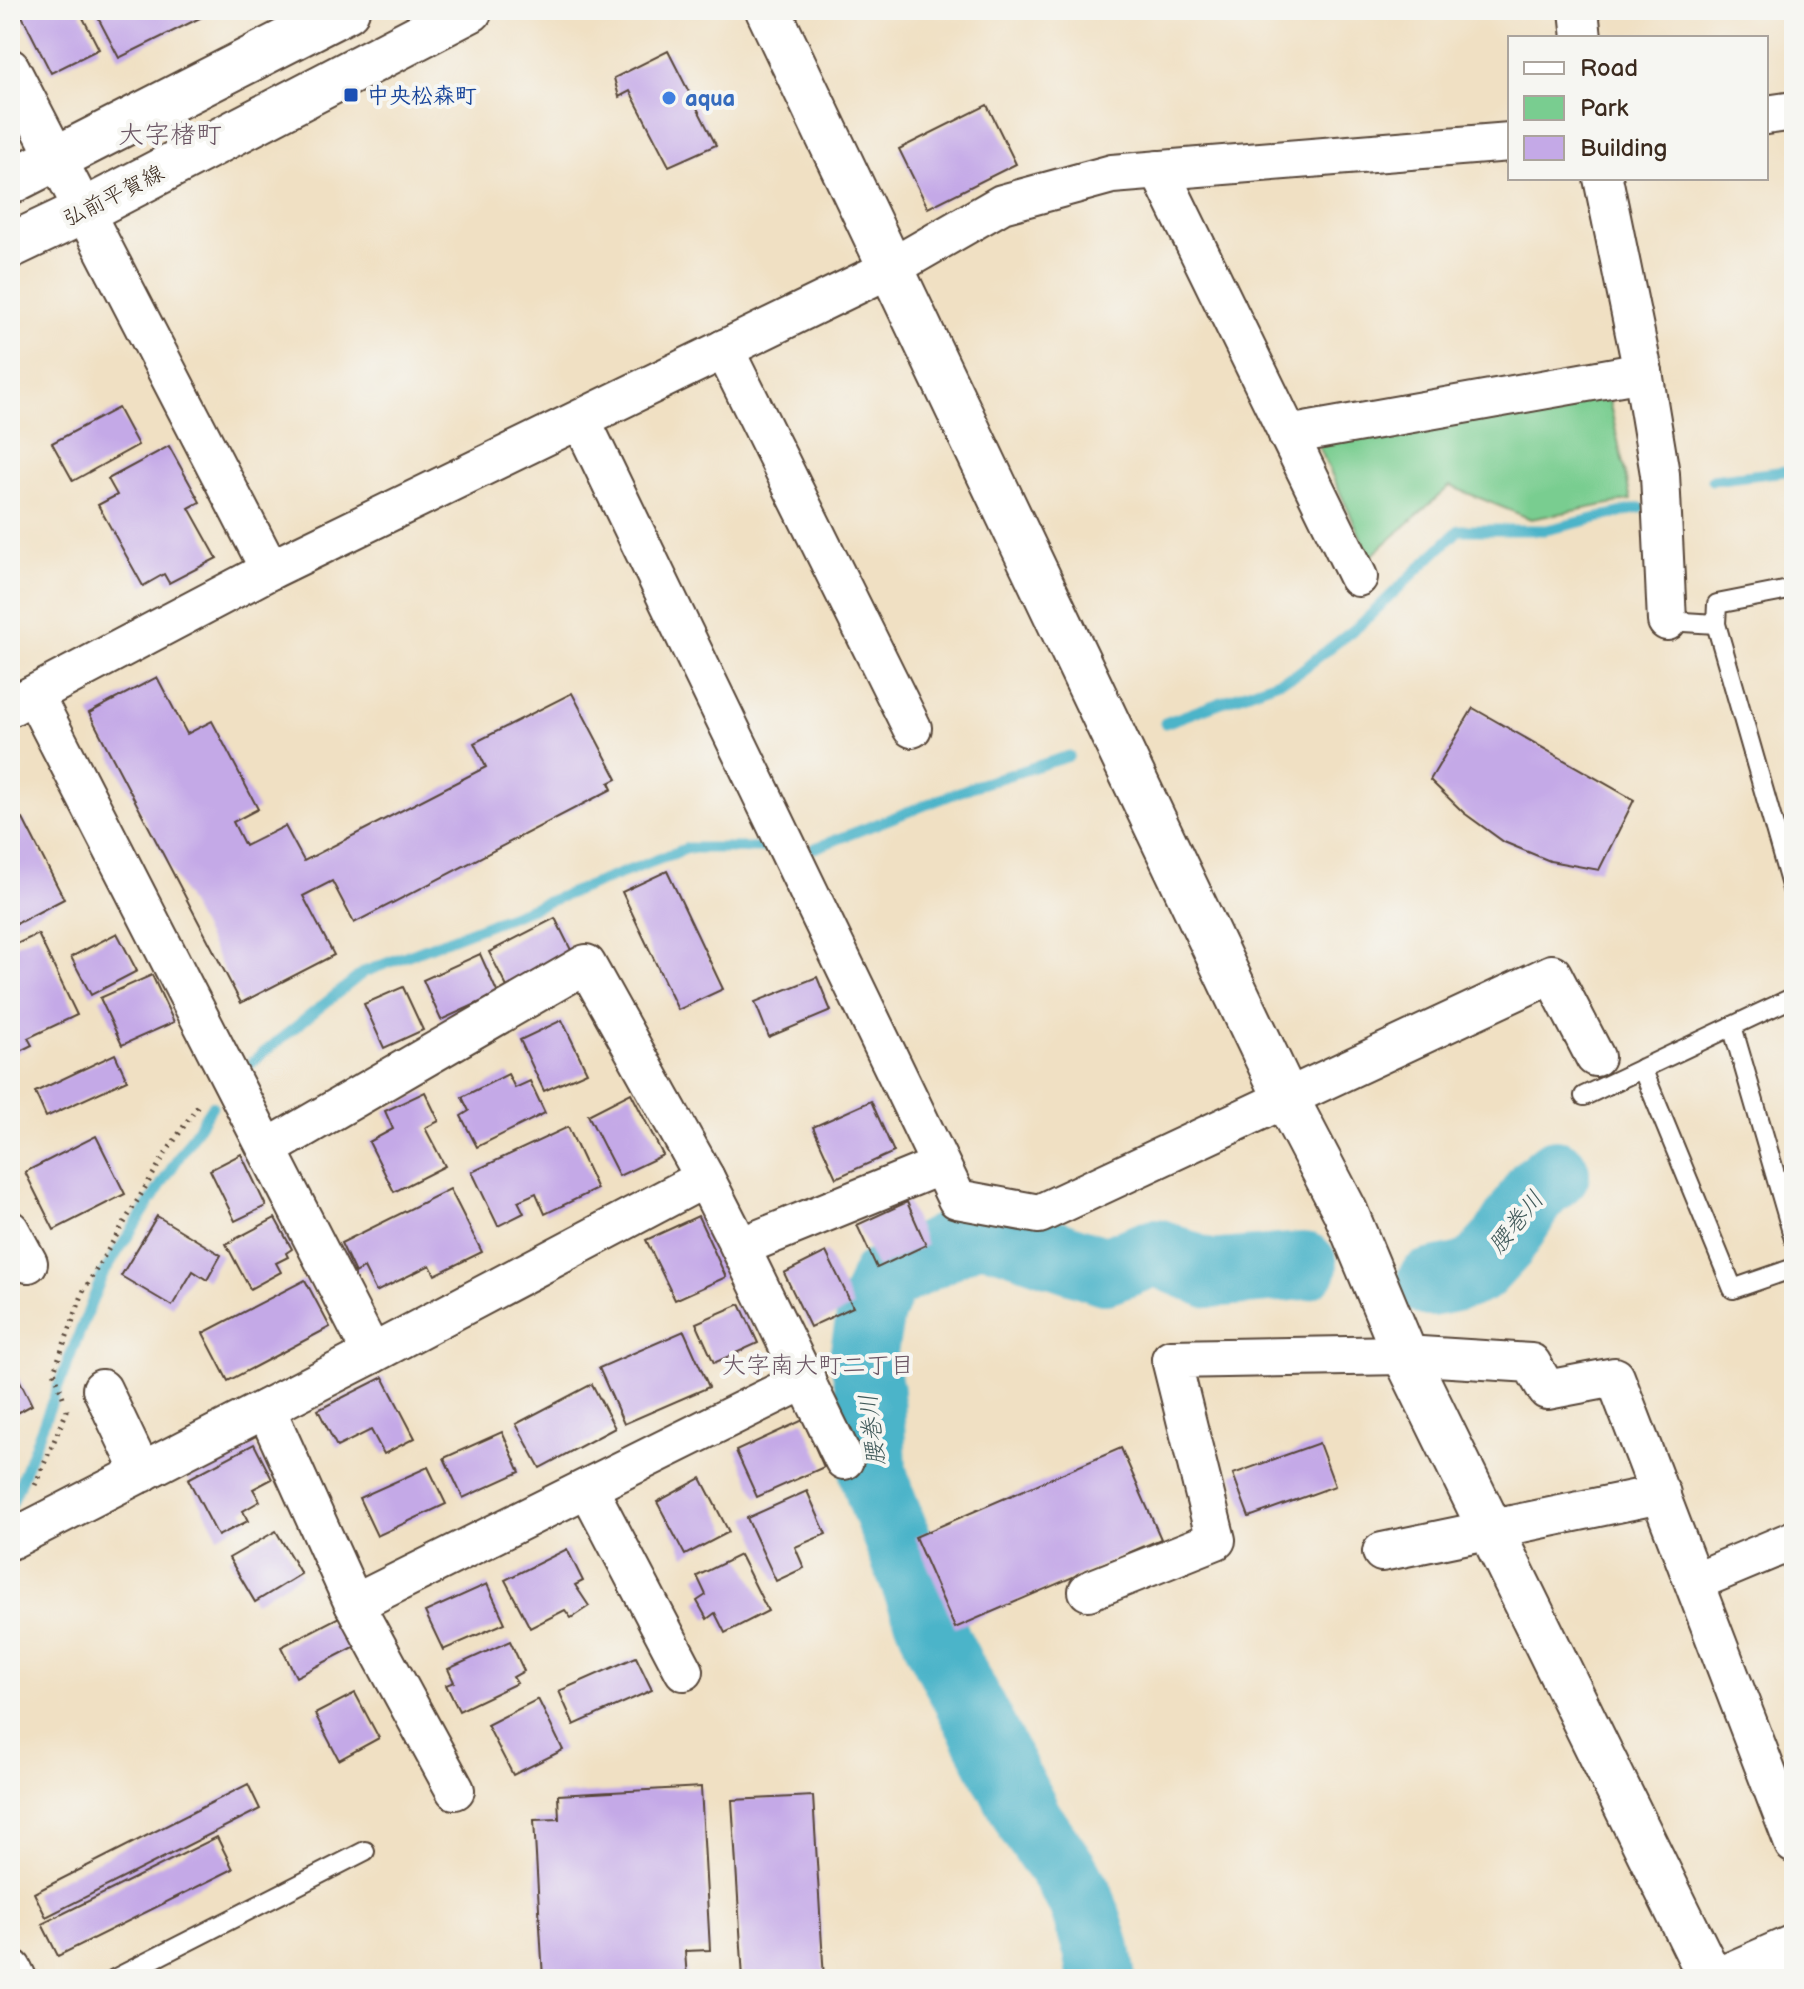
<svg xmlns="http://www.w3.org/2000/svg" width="1804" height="1989" font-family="'Balsamiq Sans','Klee One',sans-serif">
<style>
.green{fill:#79cd90;stroke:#5a7c57;stroke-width:2}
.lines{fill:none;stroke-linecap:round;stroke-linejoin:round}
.stream{stroke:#4bb4c9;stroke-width:11}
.river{stroke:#4bb4c9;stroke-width:68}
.building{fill:#c4a9e7}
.lane-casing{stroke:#564537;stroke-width:22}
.street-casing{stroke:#564537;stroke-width:42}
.secondary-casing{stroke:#564537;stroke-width:48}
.path{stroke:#564537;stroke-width:5;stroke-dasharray:2 6;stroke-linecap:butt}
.lane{stroke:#fff;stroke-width:18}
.street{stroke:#fff;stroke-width:38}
.secondary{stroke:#fff;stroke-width:44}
.transit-dot{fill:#1a4fb4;stroke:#f6f6f2;stroke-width:3}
.shop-dot{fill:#3f7fe0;stroke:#f6f6f2;stroke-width:3}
.labels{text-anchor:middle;stroke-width:8;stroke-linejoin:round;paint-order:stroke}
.transit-label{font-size:22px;font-weight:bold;fill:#164399;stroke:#f6f6f2;text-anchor:start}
.shop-label{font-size:22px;font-weight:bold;fill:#366cbe;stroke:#f6f6f2;text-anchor:start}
.street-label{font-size:22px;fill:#3b2a1e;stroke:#f6f6f2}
.water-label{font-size:24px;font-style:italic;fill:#415a5a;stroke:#f6f6f2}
.neighbourhood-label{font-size:24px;fill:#6b5664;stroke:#f6f6f2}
.quarter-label{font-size:26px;fill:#6b5664;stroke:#f6f6f2}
</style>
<rect width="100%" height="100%" fill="#f6f6f2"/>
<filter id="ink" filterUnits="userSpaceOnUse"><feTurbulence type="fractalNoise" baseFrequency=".0125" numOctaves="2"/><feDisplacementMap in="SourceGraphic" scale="16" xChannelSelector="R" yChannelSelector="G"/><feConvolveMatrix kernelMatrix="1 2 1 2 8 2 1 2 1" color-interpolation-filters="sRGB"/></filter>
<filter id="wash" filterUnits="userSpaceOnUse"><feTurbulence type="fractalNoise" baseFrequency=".006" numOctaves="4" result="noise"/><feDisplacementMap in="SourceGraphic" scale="32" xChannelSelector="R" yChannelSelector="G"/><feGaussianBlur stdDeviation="1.8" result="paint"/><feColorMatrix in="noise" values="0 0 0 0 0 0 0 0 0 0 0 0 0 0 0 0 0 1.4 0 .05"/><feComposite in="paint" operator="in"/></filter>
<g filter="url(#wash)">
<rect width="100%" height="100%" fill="#f0e0c3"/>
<!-- green -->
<polygon class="green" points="1607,391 1631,500 1531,519 1450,486 1370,557 1313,434"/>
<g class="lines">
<!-- stream -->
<g class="stream">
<polyline points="1712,480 1794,470"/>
<polyline points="1165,723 1295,675 1361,624 1459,530 1546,530 1640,508"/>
<polyline points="815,848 974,786 1069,756"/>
<polyline points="252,1062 364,972 688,848 761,848"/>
<polyline points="10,1508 102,1276 212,1106"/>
</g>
<!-- river -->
<g class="river">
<polyline points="1430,1283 1463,1276 1478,1270 1503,1243 1538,1188 1556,1173"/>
<polyline points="1102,1979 1097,1949 1081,1899 1064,1871 1030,1822 939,1645 880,1495 873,1472 870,1392 863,1356 871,1312 883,1280 972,1233 984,1232 1006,1237 1105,1271 1156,1252 1209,1274 1304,1266"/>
</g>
</g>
<g id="blocks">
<!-- building -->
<g class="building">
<polygon points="28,10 79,10 99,49 51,73 21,14"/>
<polygon points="103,10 216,10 119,58 96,14"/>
<polygon points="668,51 716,145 669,166 630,91 619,97 614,78"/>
<polygon points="987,105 1016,164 928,208 899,149"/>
<polygon points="118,408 138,445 73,481 52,443"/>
<polygon points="169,446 200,502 189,508 217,558 169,583 164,574 143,586 98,505 117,495 108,479"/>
<polygon points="157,677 187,734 212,721 258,809 233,822 245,846 285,826 304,861 486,767 474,743 572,693 617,779 609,783 612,789 354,923 332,881 303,896 334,955 241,1003 89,713"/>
<polygon points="1473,708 1634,800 1599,870 1550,861 1504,842 1464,813 1430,780"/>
<polygon points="23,819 64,899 12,926 10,826"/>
<polygon points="667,871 723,989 678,1010 622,892"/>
<polygon points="555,918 576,960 510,993 489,952"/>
<polygon points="117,933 137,971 91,995 71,957"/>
<polygon points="38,934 77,1015 28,1038 32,1045 10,1056 10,947"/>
<polygon points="480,954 498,994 441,1020 423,980"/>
<polygon points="152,975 174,1022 122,1045 100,998"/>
<polygon points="817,977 831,1011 769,1037 755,1002"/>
<polygon points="403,987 423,1030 384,1048 364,1004"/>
<polygon points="562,1020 587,1072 544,1091 520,1040"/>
<polygon points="115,1054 127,1080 46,1117 35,1092"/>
<polygon points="508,1074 515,1088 530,1081 545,1113 477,1147 461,1116 469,1111 462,1097"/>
<polygon points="425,1092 439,1121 425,1128 445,1166 394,1192 369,1142 393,1129 385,1111"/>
<polygon points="631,1093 663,1155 619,1176 588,1115"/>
<polygon points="871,1101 894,1152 836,1178 813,1127"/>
<polygon points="568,1127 597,1189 545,1214 536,1193 518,1201 524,1213 498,1226 472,1172"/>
<polygon points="96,1136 125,1194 54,1230 25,1172"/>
<polygon points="241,1154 266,1206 235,1221 210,1170"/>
<polygon points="450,1189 482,1252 435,1275 430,1265 376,1292 364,1268 355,1273 341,1243"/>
<polygon points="907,1202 926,1245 877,1268 857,1225"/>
<polygon points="157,1216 221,1255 207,1280 193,1271 172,1306 121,1276"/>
<polygon points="698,1216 726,1277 675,1300 646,1240"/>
<polygon points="275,1218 292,1249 286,1253 288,1257 276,1263 281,1272 250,1289 226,1244"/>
<polygon points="826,1252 853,1307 810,1327 784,1273"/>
<polygon points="305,1280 330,1327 228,1381 203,1333"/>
<polygon points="740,1304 758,1343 714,1363 696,1323"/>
<polygon points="684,1331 709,1387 624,1424 599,1368"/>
<polygon points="10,1361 32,1405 10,1417"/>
<polygon points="383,1377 415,1438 384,1454 371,1430 337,1447 318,1410"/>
<polygon points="592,1384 615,1428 540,1468 516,1424"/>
<polygon points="803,1420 824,1467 757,1497 736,1451"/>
<polygon points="502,1432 520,1472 463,1498 444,1458"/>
<polygon points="1319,1443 1335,1486 1249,1517 1233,1474"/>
<polygon points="254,1444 272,1479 253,1489 260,1501 243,1511 248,1521 218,1536 188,1479"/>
<polygon points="1121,1448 1161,1539 955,1628 915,1537"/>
<polygon points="428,1467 446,1504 377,1536 359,1498"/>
<polygon points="701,1478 729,1532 685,1555 657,1502"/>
<polygon points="807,1491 826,1534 795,1547 804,1568 776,1581 747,1518"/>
<polygon points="276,1531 301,1574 255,1602 229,1558"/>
<polygon points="567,1549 583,1581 575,1585 589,1606 571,1618 565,1610 530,1628 505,1580"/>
<polygon points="740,1555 768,1611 725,1633 715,1613 707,1619 697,1601 706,1595 697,1576"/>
<polygon points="487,1584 505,1623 443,1650 425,1612"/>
<polygon points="341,1616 356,1646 296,1677 281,1647"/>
<polygon points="510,1641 524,1671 513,1677 517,1683 459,1711 446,1685 454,1682 448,1669"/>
<polygon points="636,1657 652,1690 574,1725 559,1691"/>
<polygon points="355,1693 379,1738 339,1760 315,1714"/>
<polygon points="538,1699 563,1750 513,1775 487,1725"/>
<polygon points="248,1784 260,1809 46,1917 34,1893"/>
<polygon points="701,1787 710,1950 685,1951 687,1979 543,1979 534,1820 559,1819 558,1795"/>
<polygon points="813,1796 824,1979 743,1979 732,1800"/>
<polygon points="217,1837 233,1869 58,1956 42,1924"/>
</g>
</g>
</g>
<g filter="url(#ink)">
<use href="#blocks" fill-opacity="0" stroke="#564537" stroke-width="2"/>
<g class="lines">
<!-- lane casing -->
<g class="lane-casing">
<g id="lane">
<polyline points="1794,589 1717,604 1716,624 1794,896"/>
<polyline points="1667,621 1716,624"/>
<polyline points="1732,1026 1794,1239"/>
<polyline points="1642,1068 1733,1289 1794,1268"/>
<polyline points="1584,1096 1794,997"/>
<polyline points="114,1979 365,1851"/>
</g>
</g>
<!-- street casing -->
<g class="street-casing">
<g id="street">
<polyline points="1579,10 1582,38"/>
<polyline points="10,68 270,570"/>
<polyline points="1766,115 1794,111"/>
<polyline points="1159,170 1358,577"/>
<polyline points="1603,178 1643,372 1660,474 1667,621"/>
<polyline points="724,349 912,728"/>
<polyline points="581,420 957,1199 1039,1214 1552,974 1595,1057"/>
<polyline points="1288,435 1643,372"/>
<polyline points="34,695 372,1354"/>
<polyline points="10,707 270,570 891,268 1002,204 1112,174 1510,142"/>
<polyline points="267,1149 586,964 705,1178"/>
<polyline points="10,1230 28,1263"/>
<polyline points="740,1247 844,1460"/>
<polyline points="102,1389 142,1473"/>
<polyline points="266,1409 354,1604 455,1790"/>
<polyline points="588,1488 684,1671"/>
<polyline points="10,1540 372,1354 705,1178 740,1247 939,1166"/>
<polyline points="1382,1552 1661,1494"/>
<polyline points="1694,1582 1794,1540"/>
<polyline points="1088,1591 1216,1540 1171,1359 1405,1355 1531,1363 1547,1390 1615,1377 1794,1844"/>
<polyline points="354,1604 806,1379"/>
</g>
</g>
<!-- secondary casing -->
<g class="secondary-casing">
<g id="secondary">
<polyline points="768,10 1286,1098 1345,1211 1405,1355 1711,1979"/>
<polyline points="10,182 347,10"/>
<polyline points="10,246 84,211 470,10"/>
<polyline points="10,1971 14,1979"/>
<polyline points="1721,1979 1794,1947"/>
</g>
</g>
<!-- path -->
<g class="path">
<polyline points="63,1397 54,1371 84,1290 164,1156 200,1102"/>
<polyline points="35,1485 67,1411 66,1406"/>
</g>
<!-- lane -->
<use href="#lane" class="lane"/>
<!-- street -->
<use href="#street" class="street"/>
<!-- secondary -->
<use href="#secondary" class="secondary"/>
</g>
</g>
<!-- markers -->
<rect class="transit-dot" x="343" y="87" width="16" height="16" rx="4"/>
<circle class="shop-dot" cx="669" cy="98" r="8"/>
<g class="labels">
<!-- transit labels -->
<g class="transit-label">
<text x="367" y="103">中央松森町</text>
</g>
<!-- shop labels -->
<g class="shop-label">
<text x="685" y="106">aqua</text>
</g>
<!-- street labels -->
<g class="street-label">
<text transform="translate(113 195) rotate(-27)" y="8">弘前平賀線</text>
</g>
<!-- water labels -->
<g class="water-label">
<text transform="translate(1516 1222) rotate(-51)" y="8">腰巻川</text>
<text transform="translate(872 1430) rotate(-97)" y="8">腰巻川</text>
</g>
<!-- neighbourhood labels -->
<g class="neighbourhood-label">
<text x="818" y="1373">大字南大町二丁目</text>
</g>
<!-- quarter labels -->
<g class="quarter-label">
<text x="170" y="143">大字楮町</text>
</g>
</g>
<!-- margin -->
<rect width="1804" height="1989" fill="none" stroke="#f6f6f2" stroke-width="40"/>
<!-- legend -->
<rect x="1508" y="36" width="260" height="144" fill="#f6f6f2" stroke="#aba49d" stroke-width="2"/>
<rect x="1524" y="62" width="40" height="12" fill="#ffffff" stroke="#aba49d" stroke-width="2"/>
<text x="1580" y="76" font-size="24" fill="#3b2a1e">Road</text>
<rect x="1524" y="96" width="40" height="24" fill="#79cd90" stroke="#aba49d" stroke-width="2"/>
<text x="1580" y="116" font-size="24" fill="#3b2a1e">Park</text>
<rect x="1524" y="136" width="40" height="24" fill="#c4a9e7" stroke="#aba49d" stroke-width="2"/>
<text x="1580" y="156" font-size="24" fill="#3b2a1e">Building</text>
</svg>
